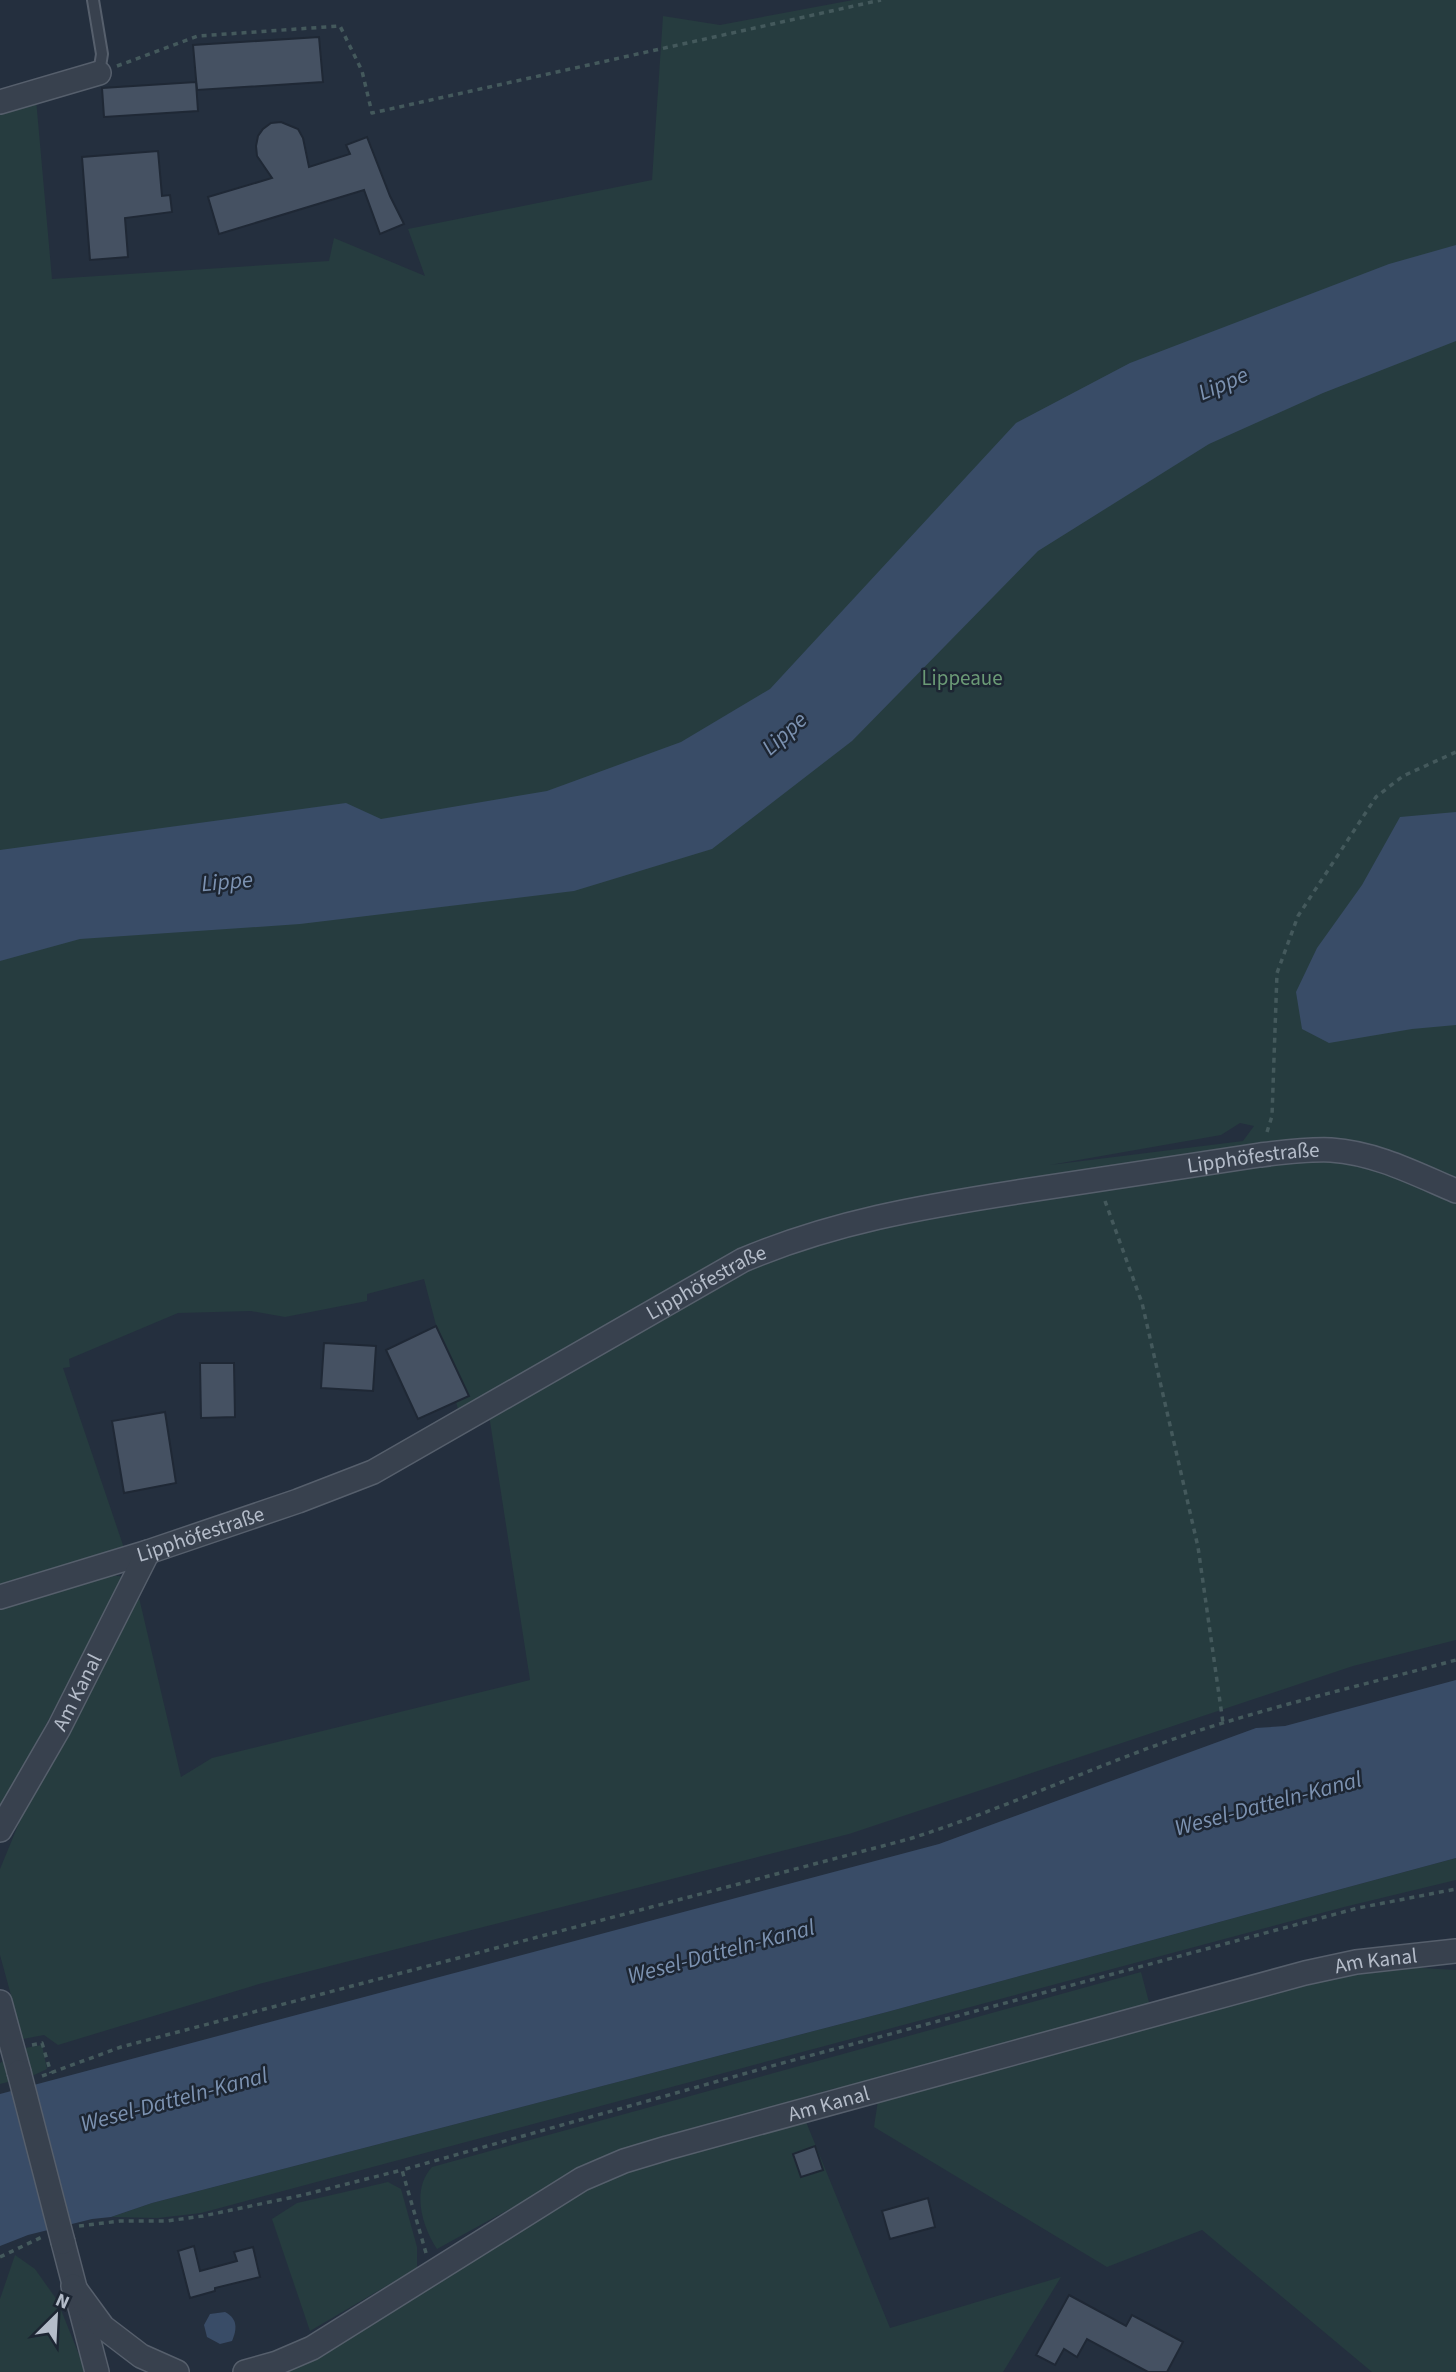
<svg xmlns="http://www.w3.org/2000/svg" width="1456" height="2372" font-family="'Source Sans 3',sans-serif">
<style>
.green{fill:#263c3f;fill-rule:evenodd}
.water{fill:#394c67}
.building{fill:#455162;stroke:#1f2835;stroke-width:2}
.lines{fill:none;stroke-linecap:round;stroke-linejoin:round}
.lane-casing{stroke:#565f6c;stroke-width:14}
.street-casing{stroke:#565f6c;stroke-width:26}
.path{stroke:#44595c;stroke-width:3.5;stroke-dasharray:5 5;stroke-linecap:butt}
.lane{stroke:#38414e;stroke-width:10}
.street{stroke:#38414e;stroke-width:23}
.street-bridge-casing{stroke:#565f6c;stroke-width:26;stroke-linecap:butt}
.street-bridge{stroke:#38414e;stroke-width:23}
.labels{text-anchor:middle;stroke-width:5;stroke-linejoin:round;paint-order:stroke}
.park-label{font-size:21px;fill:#6b9a76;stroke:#1d2633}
.street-label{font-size:21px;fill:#b4bcc9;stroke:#1d2633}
.water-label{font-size:23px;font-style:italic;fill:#7c92b1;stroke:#1d2633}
</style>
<rect width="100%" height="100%" fill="#242f3e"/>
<!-- green -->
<g class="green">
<path d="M853 0H1456V1183L1363 1146 865 1210 459 1413 424 1279 367 1294V1301L285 1317 251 1311 178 1313 69 1359 70 1367 63 1368 125 1551 0 1589V109L36 99 52 279 329 261 334 238 425 276 408 229 652 180 663 16 720 25ZM1240 1123 1254 1126 1243 1141 1050 1165 1221 1135Z"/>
<polygon points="1342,1157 1456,1195 1456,1640 1353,1666 849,1834 259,1984 58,2045 44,2035 23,2039 0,1955 0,1869 19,1823 137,1589 181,1777 212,1758 530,1680 489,1415 749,1264 841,1230 1109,1183"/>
<polygon points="101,1574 126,1577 0,1809 0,1605"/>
<polygon points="1456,1858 1456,1880 1344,1907 201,2213 158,2218 111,2217 152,2203 887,2012"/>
<polygon points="1388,1966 1456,1970 1456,2372 1372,2372 1202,2230 1107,2267 874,2127 878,2100 1305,1982"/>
<path d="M1141 1972 1151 2010 841 2095 836 2088 604 2157 437 2249C422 2226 411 2190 432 2167Z"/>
<polygon points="42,2045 47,2069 32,2076 0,2084 0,2063 25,2048"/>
<polygon points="802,2112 890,2328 1061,2277 1003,2372 255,2372 584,2182"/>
<polygon points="388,2182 401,2189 417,2247 417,2268 310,2331 272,2219 297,2203"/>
<polygon points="15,2255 35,2269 57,2300 86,2372 0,2372 0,2299"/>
</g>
<!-- water -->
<g class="water">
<polygon points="1456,245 1456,341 1323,393 1209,444 1038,551 852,741 712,849 574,891 300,924 80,939 0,961 0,850 346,803 381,819 547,791 681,742 770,689 1016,423 1130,363 1389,264"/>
<polygon points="1456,812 1456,1025 1412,1029 1329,1043 1302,1029 1296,992 1317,948 1362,885 1400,817"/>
<polygon points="1456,1680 1456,1858 887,2012 152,2203 111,2217 92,2219 28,2235 0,2246 0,2094 939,1844 1256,1728 1285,1726"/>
<path d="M225 2312C238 2319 237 2329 232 2341L220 2344 207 2337 204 2325 210 2314Z"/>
</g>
<!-- building -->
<g class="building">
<polygon points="319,37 323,82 197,90 193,45"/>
<polygon points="196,82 198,111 104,117 102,88"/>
<polygon points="281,122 298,129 303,138 309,167 350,154 346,145 367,137 390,196 404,224 380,234 364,190 219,234 208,197 272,178 257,156 256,146 258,136 263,129 271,123"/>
<polygon points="158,151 162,196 170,195 172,212 125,218 128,257 90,260 82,157"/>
<polygon points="436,1326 469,1396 418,1419 386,1350"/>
<polygon points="324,1343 376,1346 373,1391 321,1388"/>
<polygon points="200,1363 234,1363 235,1417 201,1418"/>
<polygon points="165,1412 176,1483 124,1493 112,1421"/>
<polygon points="815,2146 823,2170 801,2177 793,2154"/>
<polygon points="928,2198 935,2227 890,2239 882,2211"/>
<polygon points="194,2246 200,2271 237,2261 234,2252 253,2247 260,2277 215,2288 215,2291 190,2298 178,2251"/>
<polygon points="1069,2295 1126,2326 1132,2315 1183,2342 1167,2372 1148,2372 1087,2339 1077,2357 1064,2349 1055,2365 1036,2355"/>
</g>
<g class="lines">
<!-- lane casing -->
<g class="lane-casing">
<polyline id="lane" points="93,0 102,54 99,73"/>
</g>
<!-- street casing -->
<g class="street-casing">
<g id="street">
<polyline points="0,102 99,73"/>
<path id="s1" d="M0 1597 148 1552 298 1501 373 1472 743 1260C833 1222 921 1207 1017 1192 1098 1179 1179 1167 1260 1155 1284 1152 1307 1149 1331 1150 1376 1153 1416 1174 1456 1191"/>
<path id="s2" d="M0 1830 59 1728 148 1552"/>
<polyline points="0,2002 19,2072"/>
<polyline points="63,2242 97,2372"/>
<polyline points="73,2286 103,2327 141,2356 177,2372"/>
<path id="s3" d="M245 2372 277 2363 312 2348 582 2179 624 2161 667 2148 1305 1973 1356 1962 1456 1951"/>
</g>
</g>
<!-- path -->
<g class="path">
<polyline points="117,66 198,36 340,26 362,71 372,113 881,0"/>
<polyline points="1267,1132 1272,1116 1277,973 1298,916 1376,797 1403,776 1456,752"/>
<polyline points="1105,1201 1142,1303 1198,1547 1223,1723"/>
<polyline points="32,2045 42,2043 51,2073"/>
<path d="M42 2076 121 2047 193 2028 909 1839C998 1811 1081 1772 1168 1741 1262 1708 1360 1686 1456 1660"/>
<polyline points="79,2226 120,2221 167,2221 203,2216 303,2195 402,2170"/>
<polyline points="426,2253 402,2170 779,2064 1358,1908 1456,1889"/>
<polyline points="0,2257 42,2237"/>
</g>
<!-- lane -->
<use href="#lane" class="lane"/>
<!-- street -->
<use href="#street" class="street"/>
<!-- street-bridge casing -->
<g class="street-bridge-casing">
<polyline id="street-bridge" points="19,2072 63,2242"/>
</g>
<!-- street-bridge -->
<use href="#street-bridge" class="street-bridge"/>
</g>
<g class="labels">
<!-- park labels -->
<g class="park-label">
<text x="962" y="685">Lippeaue</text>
</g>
<!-- street labels -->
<g class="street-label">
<text dy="7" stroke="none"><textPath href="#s1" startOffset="1342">Lipphöfestraße</textPath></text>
<text dy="7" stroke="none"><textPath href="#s1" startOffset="777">Lipphöfestraße</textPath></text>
<text dy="7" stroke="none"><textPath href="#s1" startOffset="210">Lipphöfestraße</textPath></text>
<text dy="7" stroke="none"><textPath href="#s2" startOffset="158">Am Kanal</textPath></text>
<text dy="7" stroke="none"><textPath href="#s3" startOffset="1214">Am Kanal</textPath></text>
<text dy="7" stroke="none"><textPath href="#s3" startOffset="648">Am Kanal</textPath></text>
</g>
<!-- water labels -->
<g class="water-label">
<text transform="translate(1223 383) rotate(-23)" y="8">Lippe</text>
<text transform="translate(784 733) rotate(-42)" y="8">Lippe</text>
<text transform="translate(227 881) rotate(-5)" y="8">Lippe</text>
<text transform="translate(1268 1803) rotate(-15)" y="8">Wesel-Datteln-Kanal</text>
<text transform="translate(721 1951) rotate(-15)" y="8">Wesel-Datteln-Kanal</text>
<text transform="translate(174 2099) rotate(-15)" y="8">Wesel-Datteln-Kanal</text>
</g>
</g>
<!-- north arrow -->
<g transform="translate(56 2316) rotate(24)" stroke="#1d2633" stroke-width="5" paint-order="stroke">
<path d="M0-5L12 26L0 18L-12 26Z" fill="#b4bcc9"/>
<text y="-10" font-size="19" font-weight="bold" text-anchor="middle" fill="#b4bcc9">N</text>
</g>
</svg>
